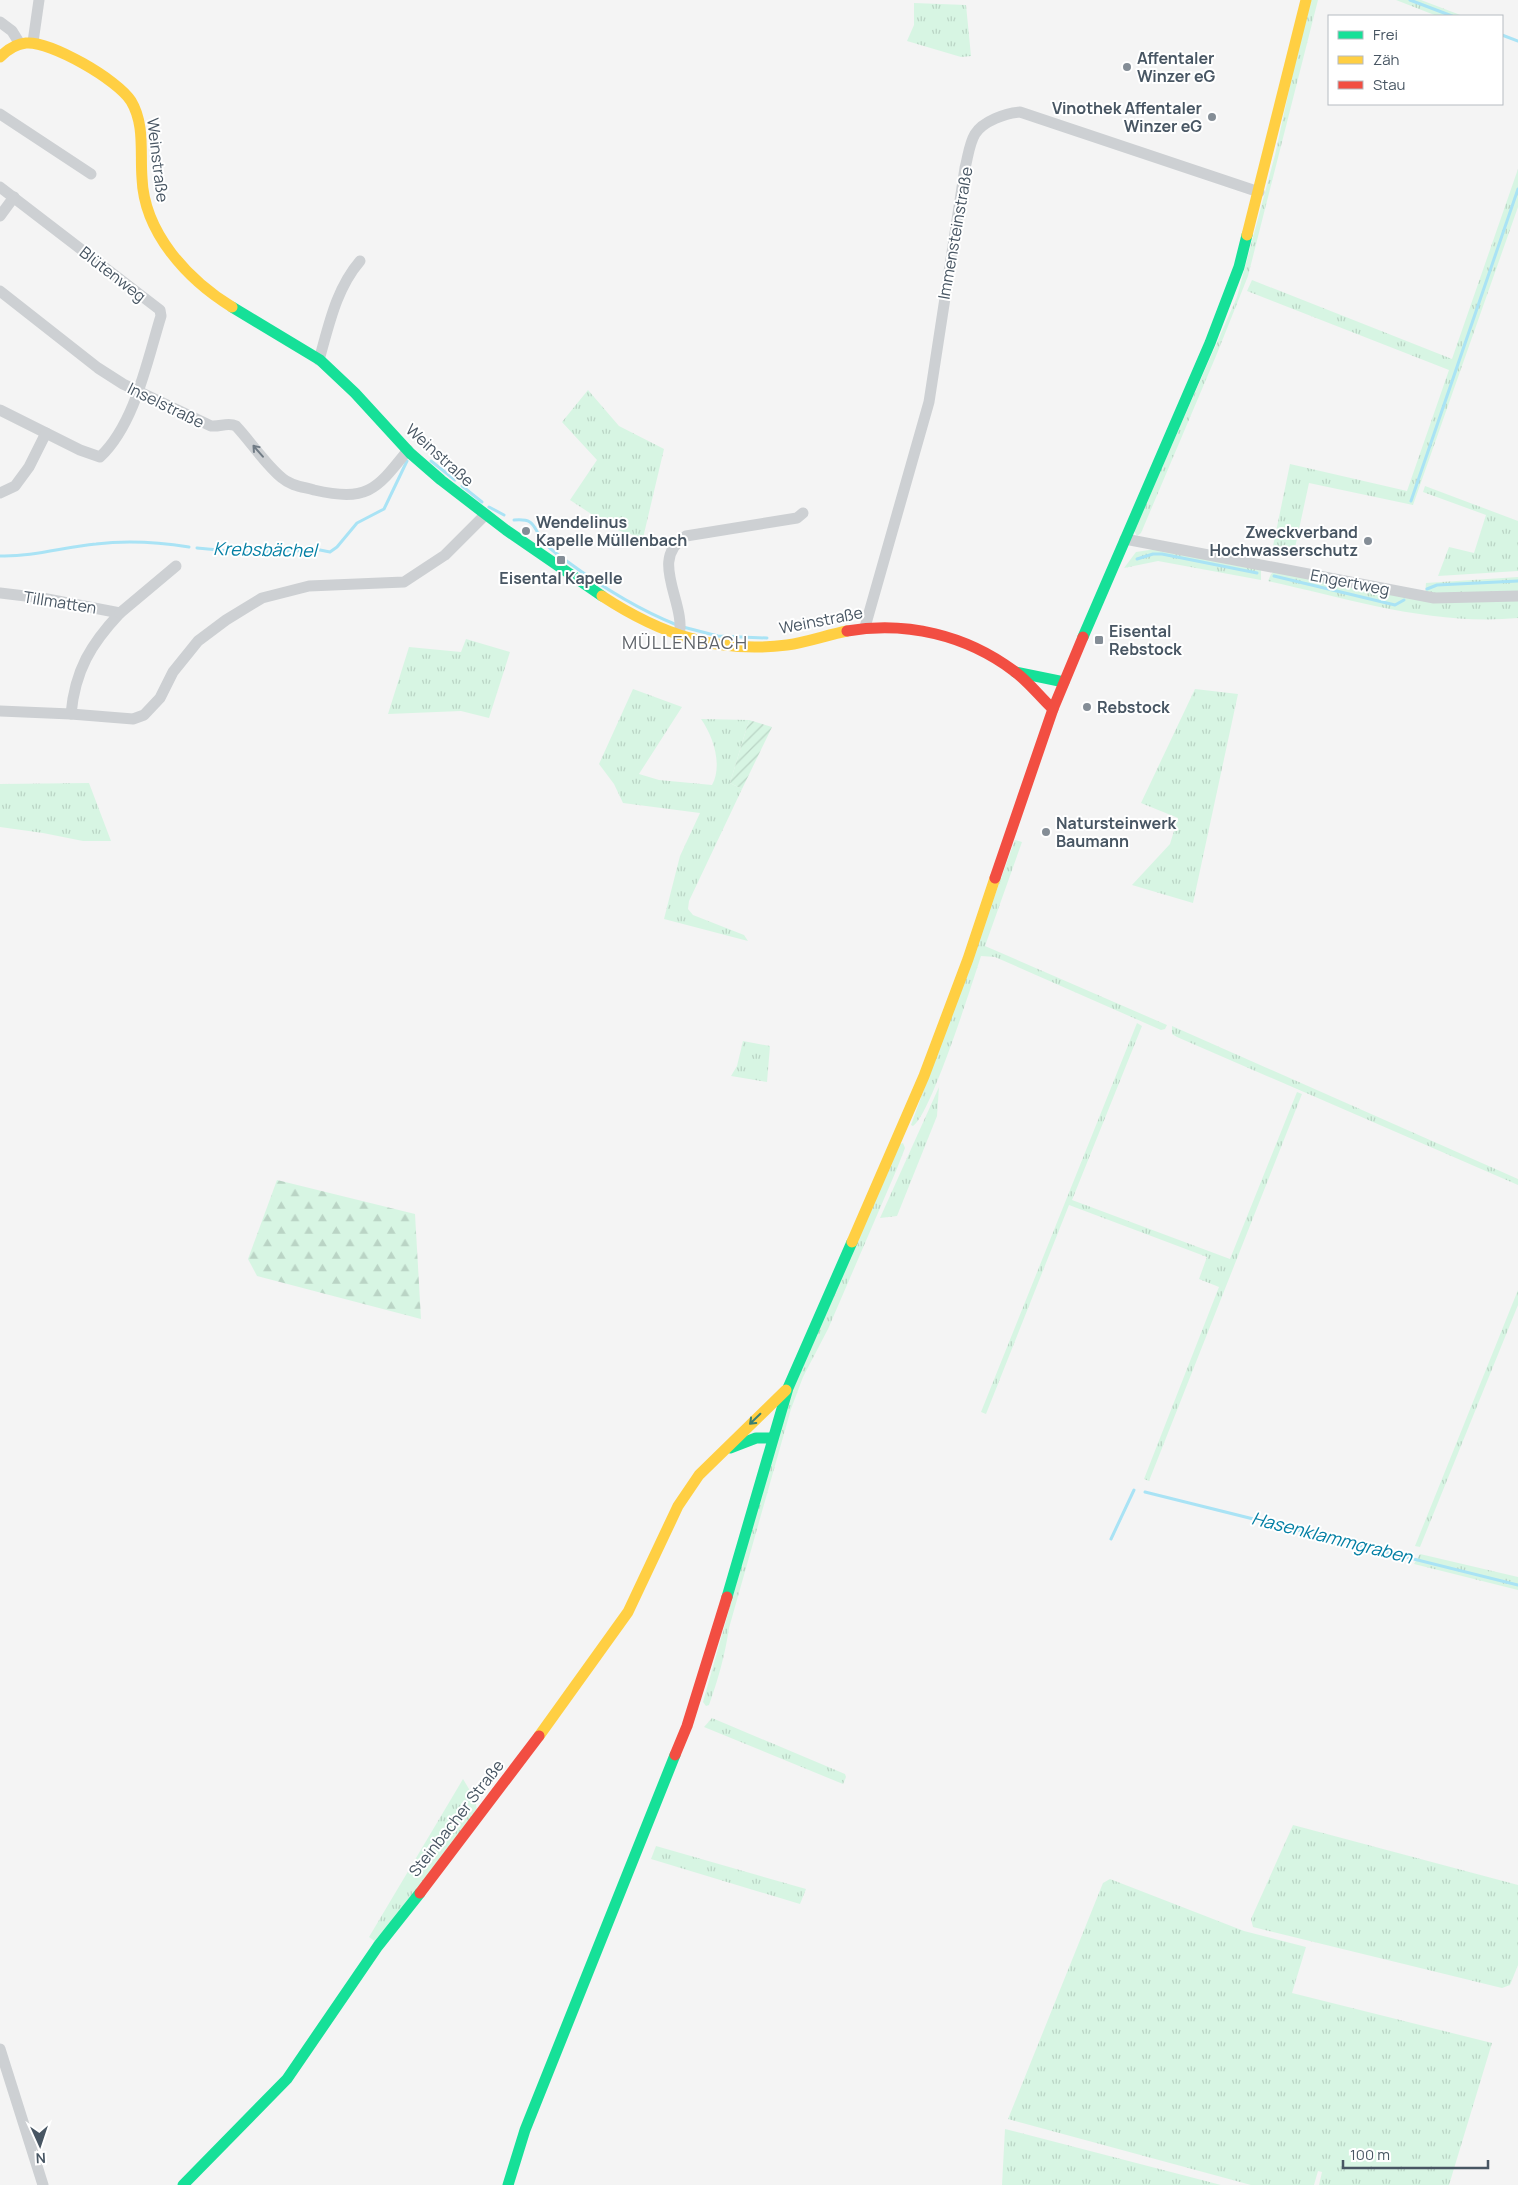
<svg xmlns="http://www.w3.org/2000/svg" width="1518" height="2185" font-family="Manrope,sans-serif">
<style>
.grass{fill:url(#grass-tufts)}
.forest{fill:url(#forest-firs)}
.garden{fill:url(#garden-furrows)}
.lines{fill:none;stroke-linecap:round;stroke-linejoin:round}
.stream{stroke:#a9e3f5;stroke-width:3}
.street{stroke:#cdd0d3;stroke-width:11}
.fast{stroke:#16e098;stroke-width:11}
.slow{stroke:#ffcf43;stroke-width:11}
.jam{stroke:#f24e42;stroke-width:11}
.oneway{stroke:#707b85}
.oneway2{stroke:#397f73}
.poi-dot{fill:#848d96;stroke:#fff;stroke-width:2}
.labels{text-anchor:middle;stroke-width:4;stroke-linejoin:round;paint-order:stroke}
.poi-label{font-size:16px;font-weight:bold;fill:#485663;stroke:#fff;text-anchor:start}
.street-label{font-size:16px;fill:#485663;stroke:#fff}
.water-label{font-size:18px;font-style:italic;fill:#037fa4;stroke:#fff}
.neighbourhood-label{font-size:18px;letter-spacing:1px;fill:#5e6369;stroke:#fff}
</style>
<defs>
<pattern id="grass-tufts" width="24" height="20" patternUnits="userSpaceOnUse" patternTransform="scale(1.25)"><rect width="24" height="20" fill="#d7f5e3"/><path d="M3 7l-1-3M5 7V3M7 7l1-3M15 17l-1-3M17 17v-4M19 17l1-3" fill="none" stroke="#bad4c5"/></pattern>
<pattern id="forest-firs" width="22" height="20" patternUnits="userSpaceOnUse" patternTransform="scale(1.25)"><rect width="22" height="20" fill="#d7f5e3"/><path d="M5 1l3.5 6h-7zM16 11l3.5 6h-7z" fill="#bad4c5"/></pattern>
<pattern id="garden-furrows" width="10" height="10" patternUnits="userSpaceOnUse" patternTransform="scale(1.25)"><rect width="10" height="10" fill="#d7f5e3"/><path d="M-1 1l2-2M0 10L10 0M9 11l2-2" fill="none" stroke="#bad4c5"/></pattern>
</defs>
<rect width="100%" height="100%" fill="#f4f4f4"/>
<!-- grass -->
<g class="grass">
<polygon points="1311,0 1318,0 1248,276 1216,356 1141,533 1137,536 1134,531 1237,297 1275,155 1294,67"/>
<polygon points="1396,0 1421,0 1463,16 1437,16"/>
<polygon points="914,3 966,5 971,56 961,57 907,41 914,25"/>
<polygon points="1518,169 1518,207 1413,505 1309,483 1293,557 1272,551 1290,464 1407,491 1449,370 1247,291 1252,280 1452,359"/>
<polygon points="588,390 619,426 664,449 643,538 614,529 570,500 597,460 562,422"/>
<polygon points="1425,486 1518,521 1518,571 1438,576 1449,547 1474,553 1486,515 1423,492"/>
<polygon points="1156,549 1261,569 1261,580 1158,561 1124,568 1136,552"/>
<path d="M1275 571 1377 592 1518 599V618C1433 626 1350 599 1268 581L1271 574Z"/>
<polygon points="1518,577 1518,594 1425,594 1426,583"/>
<polygon points="466,639 510,652 489,718 461,711 388,714 409,647 461,652"/>
<path d="M633 689 682 707 639 774 659 780 712 785C723 765 713 736 701 719L749 720 730 783 742 789 689 901 688 909 693 915 744 935 748 941 664 919 680 856 700 813 623 803 614 784 599 764Z"/>
<polygon points="1195,689 1238,694 1193,903 1132,885 1170,844 1178,818 1141,803"/>
<polygon points="89,783 111,841 83,841 43,833 0,827 0,784"/>
<path d="M1015 840 1022 842 985 946 1167 1025 1165 1029 1161 1030 995 957 981 956C972 984 931 1114 913 1126L911 1125Z"/>
<polygon points="1137,1023 1142,1026 1072,1200 1230,1259 1297,1092 1302,1094 1149,1481 1144,1479 1219,1287 1199,1279 1207,1257 1069,1205 986,1414 981,1412"/>
<polygon points="1172,1026 1518,1179 1518,1185 1177,1037 1172,1034"/>
<polygon points="743,1041 770,1046 767,1082 731,1076 737,1066"/>
<polygon points="939,1087 937,1116 897,1216 880,1218"/>
<path d="M903 1143 905 1148 896 1171 828 1329 803 1377 791 1409 729 1628C725 1655 718 1680 709 1705L706 1706 703 1702 788 1401 900 1144Z"/>
<polygon points="1518,1290 1518,1305 1420,1547 1415,1546"/>
<polygon points="1420,1554 1518,1577 1518,1590 1414,1564"/>
<polygon points="712,1718 845,1774 846,1777 843,1784 704,1727"/>
<polygon points="463,1779 475,1799 477,1811 376,1942 369,1937"/>
<polygon points="1293,1825 1518,1885 1518,1965 1510,1985 1502,1988 1253,1927 1251,1919"/>
<polygon points="656,1846 806,1889 800,1904 651,1859"/>
<polygon points="1110,1879 1244,1931 1306,1947 1292,1993 1492,2043 1449,2185 1319,2185 1322,2172 1318,2171 1314,2185 1251,2185 1008,2119 1103,1883"/>
<polygon points="1005,2129 1221,2185 1002,2185"/>
</g>
<!-- forest -->
<polygon class="forest" points="277,1180 415,1214 421,1319 257,1276 248,1259"/>
<!-- garden -->
<polygon class="garden" points="749,720 772,727 742,789 730,783"/>
<g class="lines">
<!-- stream -->
<g class="stream">
<polyline points="1410,0 1452,16"/>
<polyline points="1502,35 1518,41"/>
<polyline points="431,461 455,480"/>
<polyline points="462,486 482,502"/>
<polyline points="1411,501 1518,189"/>
<polyline points="489,507 504,515"/>
<path d="M514 520C537 518 532 528 544 542 550 550 560 556 568 562 602 587 637 609 677 625"/>
<polyline points="197,548 261,554 278,548 292,552 310,548 330,552 337,547 357,523 384,509 407,461"/>
<path d="M0 556C33 557 64 547 96 544 127 540 158 542 189 547"/>
<polyline points="1137,559 1153,554 1162,554 1257,573"/>
<polyline points="1274,576 1395,605 1404,600"/>
<polyline points="1427,589 1437,585 1518,581"/>
<polyline points="683,627 718,636 767,638"/>
<polyline points="1145,1492 1518,1585"/>
<polyline points="1111,1539 1134,1490"/>
</g>
<!-- street -->
<g class="street">
<polyline points="0,22 12,31 20,44"/>
<polyline points="33,42 39,0"/>
<polyline points="0,114 91,174"/>
<path d="M0 187 160 310 161 316C147 361 135 424 100 457L80 450 0 410"/>
<polyline points="0,216 14,197"/>
<path d="M0 291 98 368 123 384 211 426C220 427 228 422 236 426 251 442 265 464 282 478 291 486 304 487 314 490 368 502 376 490 408 450"/>
<path d="M319 360C329 325 336 289 360 261"/>
<polyline points="0,493 15,486 29,467 46,433"/>
<polyline points="1125,539 1434,598 1518,596"/>
<path d="M0 593 42 598 120 613C91 644 75 670 71 714"/>
<polyline points="120,613 176,566"/>
<path d="M865 627 929 402 965 168C968 157 969 144 975 134 983 121 1006 113 1020 112L1259 192"/>
<path d="M679 636C687 603 647 559 686 536L797 518 803 513"/>
<polyline points="0,711 71,714 133,719 144,715 160,698 173,672 198,641 226,620 262,598 309,586 404,582 445,555 485,515"/>
<polyline points="0,2049 43,2185"/>
</g>
<!-- fast -->
<g class="fast">
<polyline points="232,307 320,360 355,393 410,453 441,480 506,530 602,596"/>
<polyline points="1083,637 1210,343 1239,267 1247,235"/>
<polyline points="1015,672 1064,682"/>
<polyline points="730,1448 756,1438 772,1438"/>
<polyline points="727,1597 788,1388 852,1242"/>
<polyline points="183,2185 287,2079 378,1946 420,1893"/>
<polyline points="508,2185 525,2130 675,1755"/>
</g>
<!-- slow -->
<g class="slow">
<path d="M0 57C7 50 16 44 26 43 51 41 118 80 131 101 145 124 140 153 142 178 144 233 188 280 232 307"/>
<polyline points="1247,235 1306,0"/>
<path d="M602 596C660 634 717 654 787 645 808 642 827 635 847 631"/>
<polyline points="852,1242 924,1076 968,959 995,878"/>
<polyline points="539,1736 628,1612 678,1506 699,1475 786,1390"/>
</g>
<!-- jam -->
<g class="jam">
<path d="M847 631C907 621 966 635 1014 671 1029 682 1040 697 1053 709"/>
<polyline points="995,878 1053,709 1083,637"/>
<polyline points="675,1755 687,1726 727,1597"/>
<polyline points="420,1893 539,1736"/>
</g>
</g>
<!-- one-way arrows -->
<defs><path id="oneway-shaft" d="M-6 0H5M1.5-3L5.5 0L1.5 3" fill="none" stroke-width="1.6" stroke-linecap="round" stroke-linejoin="round" transform="scale(1.25)"/></defs>
<use class="oneway" href="#oneway-shaft" transform="translate(258 451) rotate(-131)"/>
<use class="oneway2" href="#oneway-shaft" transform="translate(755 1419) rotate(136)"/>
<!-- markers -->
<g class="poi-dot">
<circle cx="1127" cy="67" r="5"/>
<circle cx="1212" cy="117" r="5"/>
<circle cx="526" cy="531" r="5"/>
<circle cx="1368" cy="541" r="5"/>
<rect x="556" y="555" width="10" height="10" rx="2.5"/>
<rect x="1094" y="635" width="10" height="10" rx="2.5"/>
<circle cx="1087" cy="707" r="5"/>
<circle cx="1046" cy="832" r="5"/>
</g>
<g class="labels">
<!-- poi labels -->
<g class="poi-label">
<text x="1137" y="64">Affentaler<tspan x="1137" dy="18">Winzer eG</tspan></text>
<text x="1202" y="114" text-anchor="end">Vinothek Affentaler<tspan x="1202" dy="18">Winzer eG</tspan></text>
<text x="536" y="528">Wendelinus<tspan x="536" dy="18">Kapelle Müllenbach</tspan></text>
<text x="1358" y="538" text-anchor="end">Zweckverband<tspan x="1358" dy="18">Hochwasserschutz</tspan></text>
<text x="561" y="584" text-anchor="middle">Eisental Kapelle</text>
<text x="1109" y="637">Eisental<tspan x="1109" dy="18">Rebstock</tspan></text>
<text x="1097" y="713">Rebstock</text>
<text x="1056" y="829">Natursteinwerk<tspan x="1056" dy="18">Baumann</tspan></text>
</g>
<!-- street labels -->
<g class="street-label">
<text transform="translate(158 160) rotate(83)" y="6">Weinstraße</text>
<text transform="translate(955 233) rotate(-80)" y="6">Immensteinstraße</text>
<text transform="translate(113 274) rotate(38)" y="6">Blütenweg</text>
<text transform="translate(166 405) rotate(26)" y="6">Inselstraße</text>
<text transform="translate(440 455) rotate(42)" y="6">Weinstraße</text>
<text transform="translate(1350 582) rotate(11)" y="6">Engertweg</text>
<text transform="translate(60 602) rotate(9)" y="6">Tillmatten</text>
<text transform="translate(821 620) rotate(-11)" y="6">Weinstraße</text>
<text transform="translate(456 1818) rotate(-52)" y="6">Steinbacher Straße</text>
</g>
<!-- water labels -->
<g class="water-label">
<text transform="translate(265 550) rotate(1)" y="6">Krebsbächel</text>
<text transform="translate(1332 1538) rotate(14)" y="6">Hasenklammgraben</text>
</g>
<!-- neighbourhood labels -->
<g class="neighbourhood-label">
<text x="685" y="649">MÜLLENBACH</text>
</g>
</g>
<!-- legend -->
<rect x="1328" y="15" width="175" height="90" fill="#ffffff" stroke="#b6bbc1"/>
<rect x="1338" y="31" width="25" height="8" fill="#16e098" stroke="#b6bbc1"/>
<text x="1373" y="40" font-size="15" fill="#485663">Frei</text>
<rect x="1338" y="56" width="25" height="8" fill="#ffcf43" stroke="#b6bbc1"/>
<text x="1373" y="65" font-size="15" fill="#485663">Zäh</text>
<rect x="1338" y="81" width="25" height="8" fill="#f24e42" stroke="#b6bbc1"/>
<text x="1373" y="90" font-size="15" fill="#485663">Stau</text>
<!-- north arrow -->
<g transform="translate(40 2145) rotate(177)" stroke="#ffffff" stroke-width="4" paint-order="stroke">
<path d="M0-4L9 19L0 12L-9 19Z" fill="#485663"/>
<text y="-8" font-size="14" font-weight="bold" text-anchor="middle" fill="#485663">N</text>
</g>
<!-- scale -->
<path d="M1343 2160v8h145v-8" fill="none" stroke="#485663" stroke-width="2.5"/>
<text x="1350" y="2160" font-size="15" fill="#485663" stroke="#ffffff" stroke-width="4" paint-order="stroke">100 m</text>
</svg>
